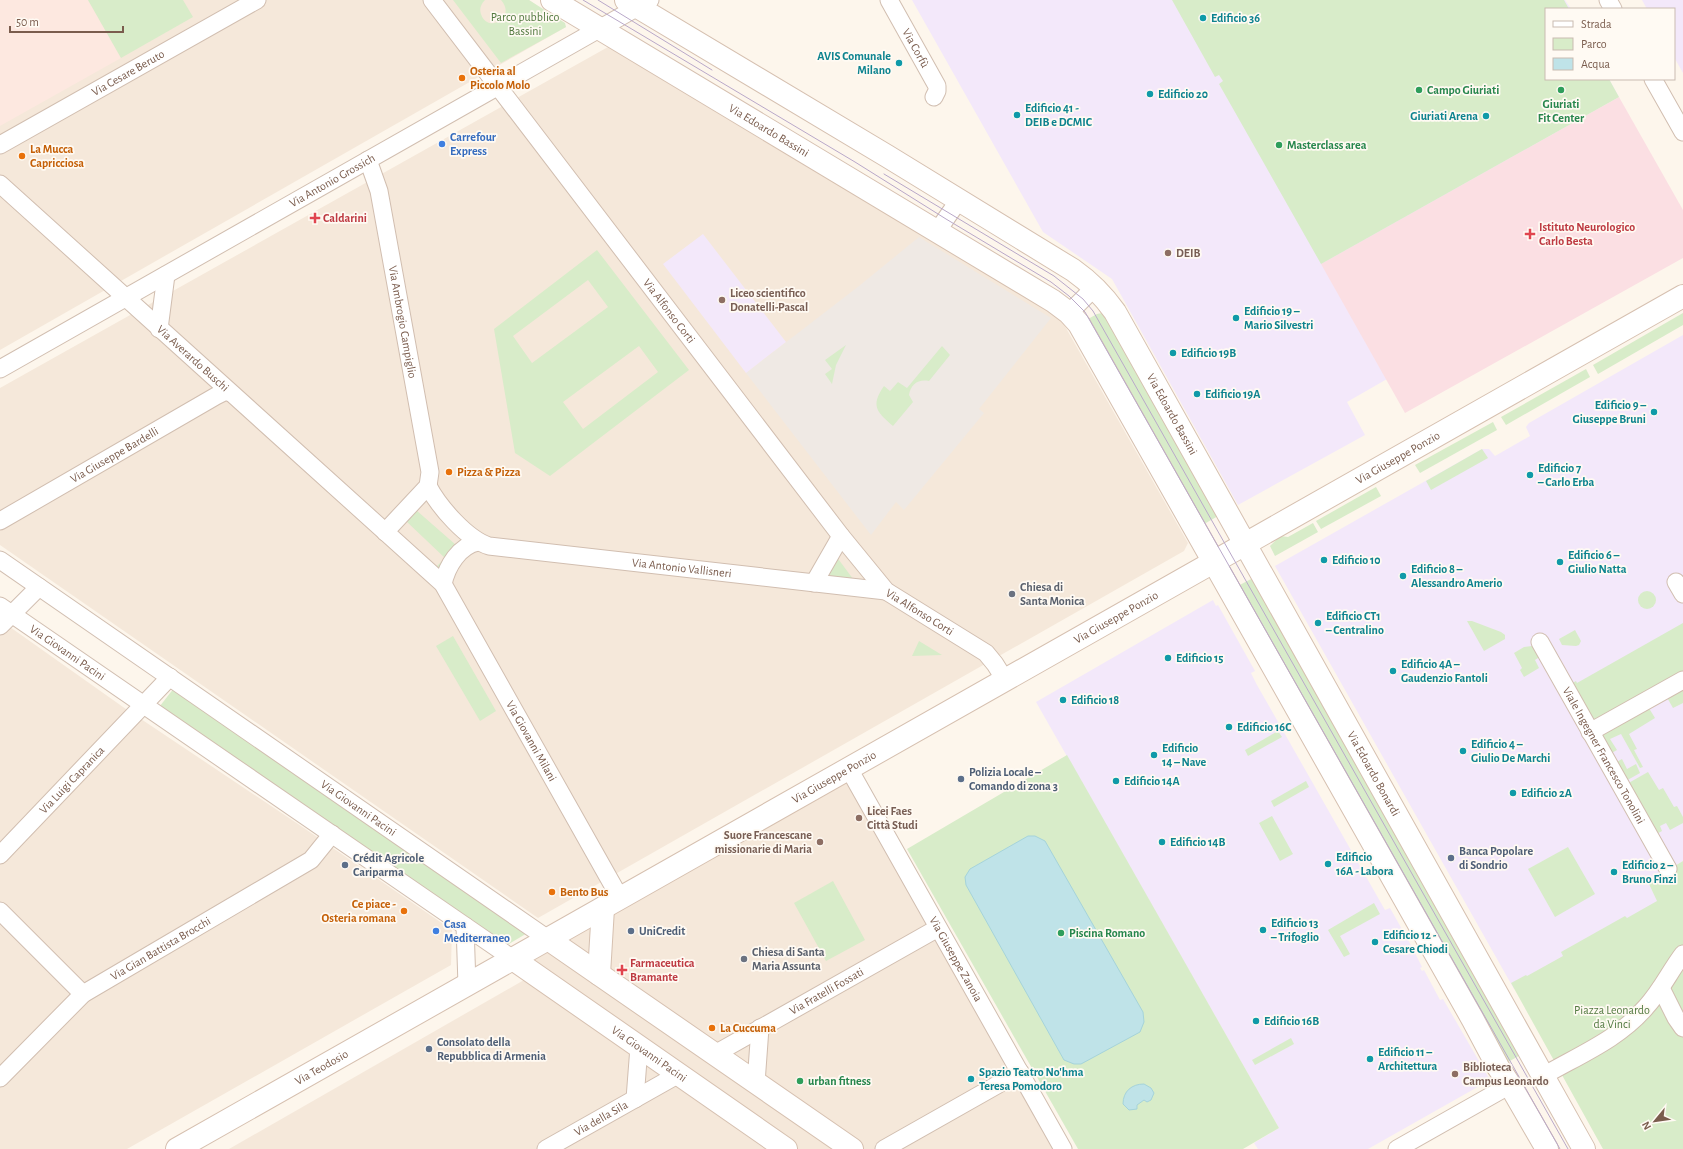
<svg xmlns="http://www.w3.org/2000/svg" width="1683" height="1149" font-family="'Alegreya Sans',sans-serif">
<style>
.residential{fill:#f5e8da}
.commercial{fill:#fde8e0}
.industrial{fill:#efe9e4}
.education{fill:#f3e8fa}
.medical{fill:#fbdfe3}
.green{fill:#d8ecc9;fill-rule:evenodd}
.water{fill:#bfe3e8;stroke:#a5d3da}
.lines{fill:none;stroke-linecap:round;stroke-linejoin:round}
.street-casing{stroke:#d1beb0;stroke-width:19}
.secondary-casing{stroke:#d6c0b0;stroke-width:24}
.street{stroke:#fff;stroke-width:17}
.secondary{stroke:#fff;stroke-width:22}
.tram{stroke:#b9a8c9;stroke-width:1}
.culture-dot{fill:#0f9aa8;stroke:#fffaf3;stroke-width:1.5}
.food-dot{fill:#e8710a;stroke:#fffaf3;stroke-width:1.5}
.leisure-dot{fill:#2e9e5b;stroke:#fffaf3;stroke-width:1.5}
.shop-dot{fill:#3f7fe0;stroke:#fffaf3;stroke-width:1.5}
.health-dot{fill:#e0444e;stroke:#fffaf3;stroke-width:1.5}
.education-dot{fill:#8d6e63;stroke:#fffaf3;stroke-width:1.5}
.worship-dot{fill:#6b7280;stroke:#fffaf3;stroke-width:1.5}
.service-dot{fill:#5c6f8a;stroke:#fffaf3;stroke-width:1.5}
.labels{text-anchor:middle;stroke-width:3.5;stroke-linejoin:round;paint-order:stroke}
.park-label{font-size:12px;fill:#537a41;stroke:#fffaf3}
.culture-label{font-size:12px;font-weight:bold;fill:#0d838f;stroke:#fffaf3;text-anchor:start}
.street-label{font-size:12px;fill:#7a5c4d;stroke:#fffaf3}
.food-label{font-size:12px;font-weight:bold;fill:#c56008;stroke:#fffaf3;text-anchor:start}
.leisure-label{font-size:12px;font-weight:bold;fill:#27864d;stroke:#fffaf3;text-anchor:start}
.shop-label{font-size:12px;font-weight:bold;fill:#366cbe;stroke:#fffaf3;text-anchor:start}
.health-label{font-size:12px;font-weight:bold;fill:#be3a42;stroke:#fffaf3;text-anchor:start}
.education-label{font-size:12px;font-weight:bold;fill:#785e54;stroke:#fffaf3;text-anchor:start}
.worship-label{font-size:12px;font-weight:bold;fill:#5b616d;stroke:#fffaf3;text-anchor:start}
.service-label{font-size:12px;font-weight:bold;fill:#4e5e75;stroke:#fffaf3;text-anchor:start}
</style>
<rect width="100%" height="100%" fill="#fdf6ec"/>
<!-- residential -->
<g class="residential">
<polygon points="0,0 529,0 566,27 0,350"/>
<polygon points="608,47 1053,314 1062,321 1188,543 1184,551 538,918 0,545 0,388"/>
<polygon points="0,620 123,707 301,826 452,930 451,965 127,1149 0,1149"/>
<polygon points="849,769 1063,1149 786,1149 513,959"/>
<polygon points="524,980 765,1149 229,1149"/>
</g>
<!-- commercial -->
<polygon class="commercial" points="0,0 88,0 121,58 0,126"/>
<!-- industrial -->
<polygon class="industrial" points="919,237 1051,318 979,409 984,413 904,510 896,502 871,535 746,373 859,286"/>
<!-- education -->
<g class="education">
<polygon points="912,0 1565,0 1571,9 1546,9 1546,79 1609,79 1619,97 1461,186 1387,379 1347,402 1365,435 1238,505 1112,279 1043,232"/>
<polygon points="1642,0 1683,0 1683,73 1674,57 1674,9 1647,9"/>
<polygon points="703,234 786,342 746,373 663,264"/>
<polygon points="1683,335 1683,861 1648,882 1659,904 1514,989 1275,566 1482,449 1489,449 1495,456 1530,436 1526,427 1529,423"/>
<polygon points="1213,600 1216,606 1218,605 1255,671 1251,673 1257,685 1385,910 1390,908 1412,947 1422,967 1420,968 1422,971 1424,970 1440,1000 1443,999 1490,1080 1368,1149 1258,1149 1254,1143 1279,1128 1036,702"/>
</g>
<!-- medical -->
<polygon class="medical" points="1619,97 1683,210 1683,258 1405,413 1321,264"/>
<!-- green -->
<g class="green">
<polygon points="88,0 183,0 193,17 121,58"/>
<path d="M453 0H485C481 4 479 9 481 14 487 34 517 18 501 0H529L565 23 566 27 501 63Z"/>
<polygon points="1172,0 1564,0 1569,9 1546,9 1546,79 1609,79 1619,97 1321,264 1219,84 1223,81 1219,75 1215,77"/>
<path d="M597 250 689 370 550 476 515 453 494 329ZM588 280 608 307 532 363 513 336ZM639 346 658 372 583 429 563 402Z"/>
<polygon points="1102,313 1105,316 1218,516 1199,527 1088,319 1097,314"/>
<polygon points="1683,313 1683,325 1598,374 1593,365"/>
<polygon points="846,345 836,365 832,384 825,374 832,369 825,360"/>
<path d="M942 346 950 355 929 381C918 379 911 384 909 395L913 402 893 426C877 412 870 406 884 386L890 391 898 382 907 388Z"/>
<polygon points="1586,369 1590,377 1506,425 1501,417"/>
<polygon points="1493,422 1497,430 1420,473 1415,465"/>
<polygon points="1482,449 1488,458 1431,490 1426,481"/>
<polygon points="1376,487 1381,496 1321,529 1316,521"/>
<polygon points="416,510 456,545 464,537 465,538 439,569 437,566 445,558 406,521"/>
<polygon points="1313,523 1318,532 1275,556 1270,546 1280,536 1288,537"/>
<polygon points="836,556 856,583 823,580"/>
<polygon points="1253,578 1522,1054 1503,1065 1234,588"/>
<circle cx="1647" cy="600" r="9"/>
<polygon points="1467,621 1472,621 1501,632 1505,635 1505,639 1484,651"/>
<polygon points="1683,623 1683,676 1593,727 1569,685 1576,681 1577,683"/>
<polygon points="1575,630 1581,641 1579,645 1576,646 1562,645 1559,639"/>
<polygon points="453,636 496,711 480,721 436,646"/>
<polygon points="919,641 942,655 912,656"/>
<polygon points="1532,646 1541,656 1535,660 1539,668 1524,677 1520,670 1522,668 1514,653 1524,647"/>
<polygon points="1683,685 1683,703 1673,708 1665,694"/>
<polygon points="174,688 529,932 507,945 160,706"/>
<polygon points="1647,705 1655,718 1629,734 1637,749 1634,750 1643,767 1640,768 1621,734 1610,739 1617,750 1608,755 1596,734"/>
<polygon points="1278,731 1282,737 1248,756 1245,750"/>
<polygon points="1067,755 1279,1128 1243,1149 1078,1149 907,849"/>
<polygon points="1622,759 1627,769 1636,764 1640,773 1624,782 1613,764"/>
<polygon points="1648,772 1659,790 1663,788 1674,807 1677,806 1683,817 1683,823 1670,830 1666,823 1660,826 1662,831 1653,836 1625,785"/>
<polygon points="1306,781 1309,787 1274,807 1271,801"/>
<polygon points="1272,816 1293,854 1280,861 1259,823"/>
<polygon points="1568,847 1595,894 1555,917 1528,869"/>
<polygon points="1683,861 1683,1149 1603,1149 1511,983 1526,975 1527,976 1563,956 1561,952 1625,916 1627,918 1657,901 1648,882"/>
<polygon points="833,881 865,940 826,961 794,903"/>
<polygon points="1374,903 1380,914 1340,936 1350,954 1344,957 1328,930"/>
<polygon points="1291,1038 1294,1044 1255,1065 1252,1060"/>
</g>
<!-- water -->
<g class="water">
<polygon points="1028,836 1035,836 1045,841 1143,1012 1144,1022 1140,1032 1081,1064 1074,1064 1064,1060 966,885 965,877 970,869"/>
<path d="M1144 1084 1151 1088 1154 1093 1151 1100 1147 1102 1144 1100 1137 1105V1109L1129 1110 1123 1104C1123 1091 1132 1084 1144 1084Z"/>
</g>
<g class="lines">
<!-- street casing -->
<g class="street-casing">
<g id="street">
<path id="s1" d="M432 0 841 536 886 591 986 653 995 664 1005 680"/>
<path id="s2" d="M889 0 937 86V91L934 97"/>
<polyline points="1608,0 1613,9"/>
<polyline points="1653,79 1683,132"/>
<path id="s3" d="M0 145 257 0"/>
<path id="s4" d="M368 160 379 191 430 472 428 486 385 532"/>
<path id="s5" d="M0 184 443 584 620 898"/>
<polyline points="938,230 959,200"/>
<polyline points="1069,313 1095,287"/>
<polyline points="159,329 166,275"/>
<path id="s6" d="M0 369 650 0"/>
<path id="s7" d="M428 486C439 507 467 539 489 546L886 591"/>
<path id="s8" d="M0 521 216 396 224 392H229"/>
<path id="s9" d="M0 560 548 939"/>
<polyline points="1676,582 1683,594"/>
<polyline points="814,583 841,536"/>
<path d="M443 584C447 566 459 546 478 542"/>
<path id="s10" d="M0 606 513 959"/>
<polyline points="0,626 39,587"/>
<path id="s11" d="M1540 642 1668 869"/>
<polyline points="1590,732 1683,680"/>
<path id="s12" d="M849 769 1063 1149"/>
<path id="s13" d="M0 855 170 677"/>
<polyline points="0,911 83,994"/>
<polyline points="465,926 467,985"/>
<polyline points="1661,988 1676,1018 1683,1028"/>
<path id="s14" d="M715 1054 938 928"/>
<path d="M1543 1076C1579 1055 1619 1039 1646 1007 1661 991 1670 971 1683 954"/>
<path id="s15" d="M0 1078 83 994 311 860 332 834"/>
<polyline points="756,1083 760,1028"/>
<polyline points="635,1099 639,1047"/>
<path id="s16" d="M546 1149 679 1074"/>
<polyline points="884,1149 1020,1072"/>
<polyline points="1397,1149 1510,1085"/>
</g>
</g>
<!-- secondary casing -->
<g class="secondary-casing">
<g id="secondary">
<path id="s17" d="M552 0 1053 301 1069 313 1079 324 1473 1020 1498 1067 1510 1085 1547 1149"/>
<path id="s18" d="M626 0 887 156 1073 270C1090 282 1103 295 1115 312L1584 1149"/>
<polyline points="548,939 852,1149"/>
<path id="s19" d="M513 959 786 1149"/>
<polyline points="599,974 603,908"/>
<path id="s20" d="M177 1149 1683 296"/>
</g>
</g>
<!-- street -->
<use href="#street" class="street"/>
<!-- secondary -->
<use href="#secondary" class="secondary"/>
<!-- tram -->
<g class="tram">
<polyline points="583,0 855,162 946,219 1051,282 1069,296 1085,312 1560,1149"/>
<polyline points="598,0 712,70"/>
<polyline points="884,174 1054,276 1083,299 1093,311 1568,1149"/>
</g>
</g>
<!-- markers -->
<g class="culture-dot">
<circle cx="1203" cy="18" r="4"/>
<circle cx="899" cy="63" r="4"/>
<circle cx="1150" cy="94" r="4"/>
<circle cx="1017" cy="115" r="4"/>
<circle cx="1486" cy="116" r="4"/>
<circle cx="1236" cy="318" r="4"/>
<circle cx="1173" cy="353" r="4"/>
<circle cx="1197" cy="394" r="4"/>
<circle cx="1654" cy="412" r="4"/>
<circle cx="1530" cy="475" r="4"/>
<circle cx="1324" cy="560" r="4"/>
<circle cx="1560" cy="562" r="4"/>
<circle cx="1403" cy="576" r="4"/>
<circle cx="1318" cy="623" r="4"/>
<circle cx="1168" cy="658" r="4"/>
<circle cx="1393" cy="671" r="4"/>
<circle cx="1063" cy="700" r="4"/>
<circle cx="1229" cy="727" r="4"/>
<circle cx="1463" cy="751" r="4"/>
<circle cx="1154" cy="755" r="4"/>
<circle cx="1116" cy="781" r="4"/>
<circle cx="1513" cy="793" r="4"/>
<circle cx="1162" cy="842" r="4"/>
<circle cx="1328" cy="864" r="4"/>
<circle cx="1614" cy="872" r="4"/>
<circle cx="1263" cy="930" r="4"/>
<circle cx="1375" cy="942" r="4"/>
<circle cx="1256" cy="1021" r="4"/>
<circle cx="1370" cy="1059" r="4"/>
<circle cx="971" cy="1079" r="4"/>
</g>
<g class="food-dot">
<circle cx="462" cy="78" r="4"/>
<circle cx="22" cy="156" r="4"/>
<circle cx="449" cy="472" r="4"/>
<circle cx="552" cy="892" r="4"/>
<circle cx="404" cy="911" r="4"/>
<circle cx="712" cy="1028" r="4"/>
</g>
<g class="leisure-dot">
<circle cx="1419" cy="90" r="4"/>
<circle cx="1561" cy="90" r="4"/>
<circle cx="1279" cy="145" r="4"/>
<circle cx="1061" cy="933" r="4"/>
<circle cx="800" cy="1081" r="4"/>
</g>
<g class="shop-dot">
<circle cx="442" cy="144" r="4"/>
<circle cx="436" cy="931" r="4"/>
</g>
<g class="health-dot">
<path d="M313 212h4v4h4v4h-4v4h-4v-4h-4v-4h4z"/>
<path d="M1528 228h4v4h4v4h-4v4h-4v-4h-4v-4h4z"/>
<path d="M620 964h4v4h4v4h-4v4h-4v-4h-4v-4h4z"/>
</g>
<g class="education-dot">
<circle cx="1168" cy="253" r="4"/>
<circle cx="722" cy="300" r="4"/>
<circle cx="859" cy="818" r="4"/>
<circle cx="820" cy="842" r="4"/>
<circle cx="1455" cy="1074" r="4"/>
</g>
<g class="worship-dot">
<circle cx="1012" cy="594" r="4"/>
<circle cx="744" cy="959" r="4"/>
</g>
<g class="service-dot">
<circle cx="961" cy="779" r="4"/>
<circle cx="1451" cy="858" r="4"/>
<circle cx="345" cy="865" r="4"/>
<circle cx="631" cy="931" r="4"/>
<circle cx="429" cy="1049" r="4"/>
</g>
<g class="labels">
<!-- park labels -->
<g class="park-label">
<text x="525" y="21">Parco pubblico<tspan x="525" dy="14">Bassini</tspan></text>
<text x="1612" y="1014">Piazza Leonardo<tspan x="1612" dy="14">da Vinci</tspan></text>
</g>
<!-- culture labels -->
<g class="culture-label">
<text x="1211" y="22">Edificio 36</text>
<text x="891" y="60" text-anchor="end">AVIS Comunale<tspan x="891" dy="14">Milano</tspan></text>
<text x="1158" y="98">Edificio 20</text>
<text x="1025" y="112">Edificio 41 -<tspan x="1025" dy="14">DEIB e DCMIC</tspan></text>
<text x="1478" y="120" text-anchor="end">Giuriati Arena</text>
<text x="1244" y="315">Edificio 19 –<tspan x="1244" dy="14">Mario Silvestri</tspan></text>
<text x="1181" y="357">Edificio 19B</text>
<text x="1205" y="398">Edificio 19A</text>
<text x="1646" y="409" text-anchor="end">Edificio 9 –<tspan x="1646" dy="14">Giuseppe Bruni</tspan></text>
<text x="1538" y="472">Edificio 7<tspan x="1538" dy="14">– Carlo Erba</tspan></text>
<text x="1568" y="559">Edificio 6 –<tspan x="1568" dy="14">Giulio Natta</tspan></text>
<text x="1332" y="564">Edificio 10</text>
<text x="1411" y="573">Edificio 8 –<tspan x="1411" dy="14">Alessandro Amerio</tspan></text>
<text x="1326" y="620">Edificio CT1<tspan x="1326" dy="14">– Centralino</tspan></text>
<text x="1176" y="662">Edificio 15</text>
<text x="1401" y="668">Edificio 4A –<tspan x="1401" dy="14">Gaudenzio Fantoli</tspan></text>
<text x="1071" y="704">Edificio 18</text>
<text x="1237" y="731">Edificio 16C</text>
<text x="1471" y="748">Edificio 4 –<tspan x="1471" dy="14">Giulio De Marchi</tspan></text>
<text x="1162" y="752">Edificio<tspan x="1162" dy="14">14 – Nave</tspan></text>
<text x="1124" y="785">Edificio 14A</text>
<text x="1521" y="797">Edificio 2A</text>
<text x="1170" y="846">Edificio 14B</text>
<text x="1336" y="861">Edificio<tspan x="1336" dy="14">16A - Labora</tspan></text>
<text x="1622" y="869">Edificio 2 –<tspan x="1622" dy="14">Bruno Finzi</tspan></text>
<text x="1271" y="927">Edificio 13<tspan x="1271" dy="14">– Trifoglio</tspan></text>
<text x="1383" y="939">Edificio 12 -<tspan x="1383" dy="14">Cesare Chiodi</tspan></text>
<text x="1264" y="1025">Edificio 16B</text>
<text x="1378" y="1056">Edificio 11 –<tspan x="1378" dy="14">Architettura</tspan></text>
<text x="979" y="1076">Spazio Teatro No'hma<tspan x="979" dy="14">Teresa Pomodoro</tspan></text>
</g>
<!-- street labels -->
<g class="street-label">
<text dy="4" stroke="none"><textPath href="#s2" startOffset="55">Via Corfù</textPath></text>
<text dy="4" stroke="none"><textPath href="#s3" startOffset="147">Via Cesare Beruto</textPath></text>
<text dy="4" stroke="none"><textPath href="#s17" startOffset="253">Via Edoardo Bassini</textPath></text>
<text dy="4" stroke="none"><textPath href="#s6" startOffset="382">Via Antonio Grossich</textPath></text>
<text dy="4" stroke="none"><textPath href="#s1" startOffset="391">Via Alfonso Corti</textPath></text>
<text dy="4" stroke="none"><textPath href="#s4" startOffset="166">Via Ambrogio Campiglio</textPath></text>
<text dy="4" stroke="none"><textPath href="#s5" startOffset="260">Via Averardo Buschi</textPath></text>
<text dy="4" stroke="none"><textPath href="#s18" startOffset="699">Via Edoardo Bassini</textPath></text>
<text dy="4" stroke="none"><textPath href="#s8" startOffset="132">Via Giuseppe Bardelli</textPath></text>
<text dy="4" stroke="none"><textPath href="#s20" startOffset="1403">Via Giuseppe Ponzio</textPath></text>
<text dy="4" stroke="none"><textPath href="#s7" startOffset="281">Via Antonio Vallisneri</textPath></text>
<text dy="4" stroke="none"><textPath href="#s1" startOffset="785">Via Alfonso Corti</textPath></text>
<text dy="4" stroke="none"><textPath href="#s20" startOffset="1079">Via Giuseppe Ponzio</textPath></text>
<text dy="4" stroke="none"><textPath href="#s10" startOffset="82">Via Giovanni Pacini</textPath></text>
<text dy="4" stroke="none"><textPath href="#s5" startOffset="777">Via Giovanni Milani</textPath></text>
<text dy="4" stroke="none"><textPath href="#s11" startOffset="130">Viale Ingegner Francesco Tonolini</textPath></text>
<text dy="4" stroke="none"><textPath href="#s18" startOffset="1111">Via Edoardo Bonardi</textPath></text>
<text dy="4" stroke="none"><textPath href="#s20" startOffset="755">Via Giuseppe Ponzio</textPath></text>
<text dy="4" stroke="none"><textPath href="#s13" startOffset="104">Via Luigi Capranica</textPath></text>
<text dy="4" stroke="none"><textPath href="#s9" startOffset="436">Via Giovanni Pacini</textPath></text>
<text dy="4" stroke="none"><textPath href="#s15" startOffset="208">Via Gian Battista Brocchi</textPath></text>
<text dy="4" stroke="none"><textPath href="#s12" startOffset="218">Via Giuseppe Zanoia</textPath></text>
<text dy="4" stroke="none"><textPath href="#s14" startOffset="128">Via Fratelli Fossati</textPath></text>
<text dy="4" stroke="none"><textPath href="#s19" startOffset="166">Via Giovanni Pacini</textPath></text>
<text dy="4" stroke="none"><textPath href="#s20" startOffset="166">Via Teodosio</textPath></text>
<text dy="4" stroke="none"><textPath href="#s16" startOffset="63">Via della Sila</textPath></text>
</g>
<!-- food labels -->
<g class="food-label">
<text x="470" y="75">Osteria al<tspan x="470" dy="14">Piccolo Molo</tspan></text>
<text x="30" y="153">La Mucca<tspan x="30" dy="14">Capricciosa</tspan></text>
<text x="457" y="476">Pizza &amp; Pizza</text>
<text x="560" y="896">Bento Bus</text>
<text x="396" y="908" text-anchor="end">Ce piace -<tspan x="396" dy="14">Osteria romana</tspan></text>
<text x="720" y="1032">La Cuccuma</text>
</g>
<!-- leisure labels -->
<g class="leisure-label">
<text x="1427" y="94">Campo Giuriati</text>
<text x="1561" y="108" text-anchor="middle">Giuriati<tspan x="1561" dy="14">Fit Center</tspan></text>
<text x="1287" y="149">Masterclass area</text>
<text x="1069" y="937">Piscina Romano</text>
<text x="808" y="1085">urban fitness</text>
</g>
<!-- shop labels -->
<g class="shop-label">
<text x="450" y="141">Carrefour<tspan x="450" dy="14">Express</tspan></text>
<text x="444" y="928">Casa<tspan x="444" dy="14">Mediterraneo</tspan></text>
</g>
<!-- health labels -->
<g class="health-label">
<text x="323" y="222">Caldarini</text>
<text x="1539" y="231">Istituto Neurologico<tspan x="1539" dy="14">Carlo Besta</tspan></text>
<text x="630" y="967">Farmaceutica<tspan x="630" dy="14">Bramante</tspan></text>
</g>
<!-- education labels -->
<g class="education-label">
<text x="1176" y="257">DEIB</text>
<text x="730" y="297">Liceo scientifico<tspan x="730" dy="14">Donatelli-Pascal</tspan></text>
<text x="867" y="815">Licei Faes<tspan x="867" dy="14">Città Studi</tspan></text>
<text x="812" y="839" text-anchor="end">Suore Francescane<tspan x="812" dy="14">missionarie di Maria</tspan></text>
<text x="1463" y="1071">Biblioteca<tspan x="1463" dy="14">Campus Leonardo</tspan></text>
</g>
<!-- worship labels -->
<g class="worship-label">
<text x="1020" y="591">Chiesa di<tspan x="1020" dy="14">Santa Monica</tspan></text>
<text x="752" y="956">Chiesa di Santa<tspan x="752" dy="14">Maria Assunta</tspan></text>
</g>
<!-- service labels -->
<g class="service-label">
<text x="969" y="776">Polizia Locale –<tspan x="969" dy="14">Comando di zona 3</tspan></text>
<text x="1459" y="855">Banca Popolare<tspan x="1459" dy="14">di Sondrio</tspan></text>
<text x="353" y="862">Crédit Agricole<tspan x="353" dy="14">Cariparma</tspan></text>
<text x="639" y="935">UniCredit</text>
<text x="437" y="1046">Consolato della<tspan x="437" dy="14">Repubblica di Armenia</tspan></text>
</g>
</g>
<!-- legend -->
<rect x="1545" y="8" width="130" height="72" fill="#fffaf3" stroke="#cabbb1"/>
<rect x="1553" y="21" width="20" height="6" fill="#ffffff" stroke="#cabbb1"/>
<text x="1581" y="28" font-size="12" fill="#7a5c4d">Strada</text>
<rect x="1553" y="38" width="20" height="12" fill="#d8ecc9" stroke="#cabbb1"/>
<text x="1581" y="48" font-size="12" fill="#7a5c4d">Parco</text>
<rect x="1553" y="58" width="20" height="12" fill="#bfe3e8" stroke="#cabbb1"/>
<text x="1581" y="68" font-size="12" fill="#7a5c4d">Acqua</text>
<!-- north arrow -->
<g transform="translate(1655 1121) rotate(241)" stroke="#fffaf3" stroke-width="3" paint-order="stroke">
<path d="M0-3L7 15L0 10L-7 15Z" fill="#7a5c4d"/>
<text y="-6" font-size="11" font-weight="bold" text-anchor="middle" fill="#7a5c4d">N</text>
</g>
<!-- scale -->
<path d="M10 26v6h113v-6" fill="none" stroke="#7a5c4d" stroke-width="2"/>
<text x="16" y="26" font-size="12" fill="#7a5c4d" stroke="#fffaf3" stroke-width="3" paint-order="stroke">50 m</text>
</svg>
